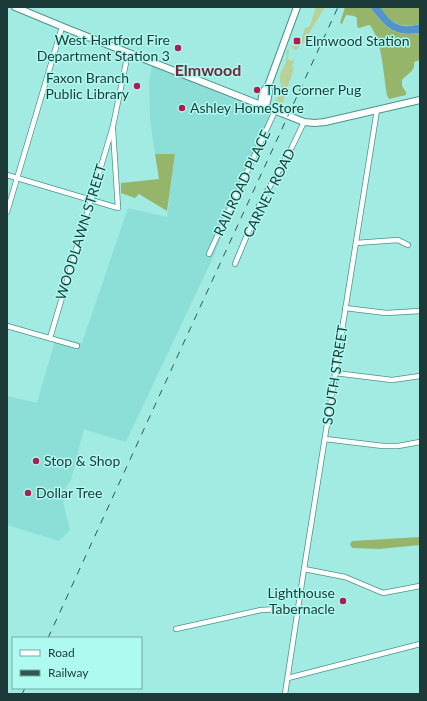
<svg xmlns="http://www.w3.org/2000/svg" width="427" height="701" font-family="Lato,sans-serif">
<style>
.built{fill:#8cdfd6}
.green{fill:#b9d198}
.forest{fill:#97b56a}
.water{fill:#5393cb}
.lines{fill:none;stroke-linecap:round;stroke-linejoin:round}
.minor-casing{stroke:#4b948c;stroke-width:6}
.major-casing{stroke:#4b948c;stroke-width:8}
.minor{stroke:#fff;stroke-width:4.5}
.major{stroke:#fff;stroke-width:6}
.rail{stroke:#315652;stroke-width:1;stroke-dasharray:7 7;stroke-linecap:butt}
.poi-dot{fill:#ae1d51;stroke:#aef9f0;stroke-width:1.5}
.labels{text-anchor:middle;stroke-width:3;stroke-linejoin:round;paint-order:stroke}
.poi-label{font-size:14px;fill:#1c3a37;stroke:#aef9f0;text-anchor:start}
.street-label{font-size:14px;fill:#1c3a37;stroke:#aef9f0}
.quarter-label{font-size:16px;font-weight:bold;fill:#6f2a3c;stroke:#aef9f0}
</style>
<rect width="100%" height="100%" fill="#a1ebe2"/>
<!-- built -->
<polygon class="built" points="152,66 271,115 215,253 126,442 84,429 71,480 67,485 63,502 70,530 59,541 7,525 7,396 37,403 56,337 82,343 128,208 167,217 175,154 155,154 150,119 149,81"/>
<!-- green -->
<g class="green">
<polygon points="316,7 325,7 303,43 296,50 292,48 293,45 301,40 305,28 310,26"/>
<path d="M287 49 289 50 288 59 290 60 292 54 290 60 293 61 297 53 292 66 294 68 282 105 275 100C286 91 279 86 280 75 281 71 283 69 285 64L286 63Z"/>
</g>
<!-- forest -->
<g class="forest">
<path d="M345 7H370C386 27 392 37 420 33V60L414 62C416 71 407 74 402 80V86L406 92V95L389 99 387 95C383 72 383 45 370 25 366 25 362 28 358 28L357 25V18L354 16 346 15 342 24 340 23Z"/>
<path d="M380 7H420V24C400 29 390 23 380 7Z"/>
<polygon points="155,154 175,154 167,211 139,194 135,198 121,193 121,183 159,179"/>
<polygon points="420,537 420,545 379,549 352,548 350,544 352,541"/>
</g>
<!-- water -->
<path class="water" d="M370 7H380C391 23 399 30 420 24V33C393 37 385 26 370 7Z"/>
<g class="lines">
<!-- minor casing -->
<g class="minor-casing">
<g id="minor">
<polyline points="7,175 118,208 113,130"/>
<polyline points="7,212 62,27"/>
<polyline points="356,243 398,240 408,245"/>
<polyline points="209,254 275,111"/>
<polyline points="235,264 260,204 292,147 304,122"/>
<polyline points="345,308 386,313 420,311"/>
<polyline points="7,326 77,346"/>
<polyline points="50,338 113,126 128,53"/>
<polyline points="335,373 392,380 420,376"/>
<polyline points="325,439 383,446 398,446 420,442"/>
<polyline points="304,569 345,577 383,593 420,586"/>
<polyline points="176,629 261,610 281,609 298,611"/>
<polyline points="288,678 420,644"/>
<polyline points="285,694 304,569 377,110"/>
</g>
</g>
<!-- major casing -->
<g class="major-casing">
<g id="major">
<polyline points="15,7 68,29 304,122 315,123 325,122 420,100"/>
<path d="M262 106C260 100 263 90 268 86L297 7"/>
<polyline points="262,106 267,102 269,92 268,86"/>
</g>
</g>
<!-- minor -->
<use href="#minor" class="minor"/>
<!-- major -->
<use href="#major" class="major"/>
<!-- rail -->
<g class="rail">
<polyline points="48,638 338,7"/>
<polyline points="22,694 25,688"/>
</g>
</g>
<!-- markers -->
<g class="poi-dot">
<rect x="293" y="37" width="8" height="8" rx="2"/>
<circle cx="178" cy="48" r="4"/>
<circle cx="137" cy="86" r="4"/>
<circle cx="257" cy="90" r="4"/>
<circle cx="182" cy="108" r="4"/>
<circle cx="36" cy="461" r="4"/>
<circle cx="28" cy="493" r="4"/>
<circle cx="343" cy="601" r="4"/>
</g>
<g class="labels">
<!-- poi labels -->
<g class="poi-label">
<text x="170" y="45" text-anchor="end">West Hartford Fire<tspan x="170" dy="16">Department Station 3</tspan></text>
<text x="305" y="46">Elmwood Station</text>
<text x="129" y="83" text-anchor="end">Faxon Branch<tspan x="129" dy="16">Public Library</tspan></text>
<text x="265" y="95">The Corner Pug</text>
<text x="190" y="113">Ashley HomeStore</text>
<text x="44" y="466">Stop &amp; Shop</text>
<text x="36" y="498">Dollar Tree</text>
<text x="335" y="598" text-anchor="end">Lighthouse<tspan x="335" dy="16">Tabernacle</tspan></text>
</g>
<!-- street labels -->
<g class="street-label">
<text transform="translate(242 183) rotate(-65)" y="5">RAILROAD PLACE</text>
<text transform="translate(269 193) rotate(-63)" y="5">CARNEY ROAD</text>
<text transform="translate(81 232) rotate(-73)" y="5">WOODLAWN STREET</text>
<text transform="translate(335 375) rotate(-81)" y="5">SOUTH STREET</text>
</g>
<!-- quarter labels -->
<g class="quarter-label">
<text x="208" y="76">Elmwood</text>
</g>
</g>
<!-- border -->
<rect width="427" height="701" fill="none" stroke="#1c3a37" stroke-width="16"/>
<!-- legend -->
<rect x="12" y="637" width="130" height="52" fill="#aef9f0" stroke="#74ada6"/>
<rect x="20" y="650" width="20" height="6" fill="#ffffff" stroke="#74ada6"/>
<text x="48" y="657" font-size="12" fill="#1c3a37">Road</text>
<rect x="20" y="670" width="20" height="6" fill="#315652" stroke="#74ada6"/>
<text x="48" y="677" font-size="12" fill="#1c3a37">Railway</text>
</svg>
